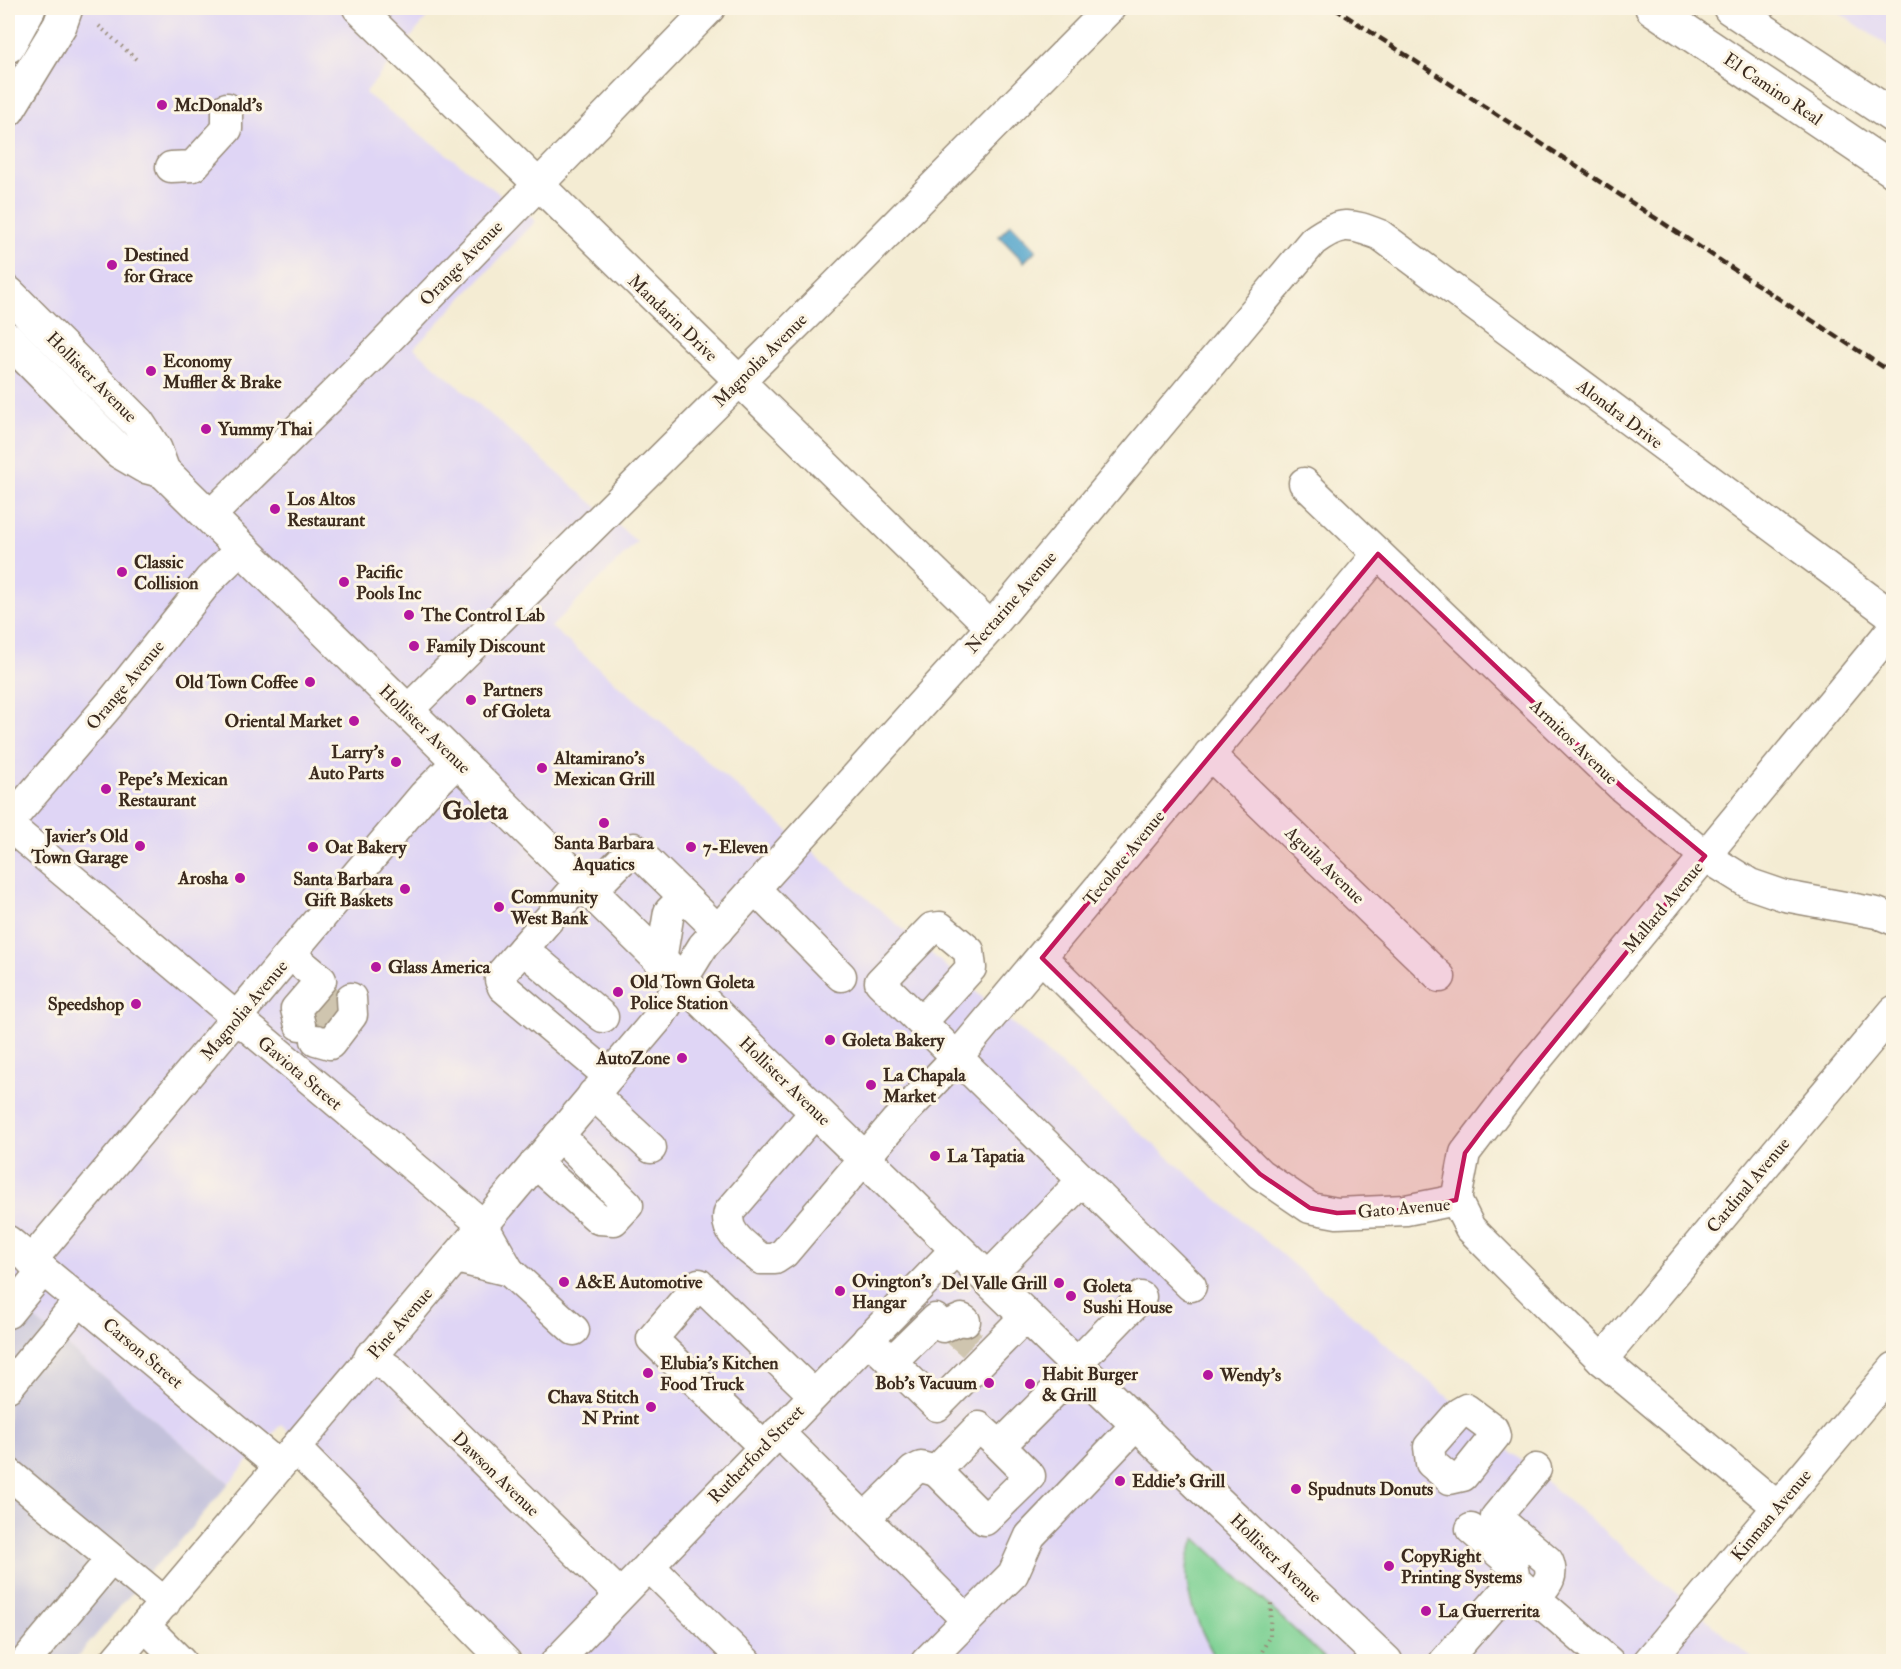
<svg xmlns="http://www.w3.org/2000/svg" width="1901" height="1669" font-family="'IM FELL Double Pica',serif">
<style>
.built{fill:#dfd5f5}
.industrial{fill:#c3c1db}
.green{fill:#7bd093;stroke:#5b7d58;stroke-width:1.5}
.water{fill:#51a4cc;stroke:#466775;stroke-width:1.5}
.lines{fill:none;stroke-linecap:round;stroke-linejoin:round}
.minor-tunnel{stroke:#cfc5af;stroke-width:30;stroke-dasharray:30 15;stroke-linecap:butt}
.minor-casing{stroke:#988b78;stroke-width:33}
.major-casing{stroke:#988b78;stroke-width:36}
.highway-casing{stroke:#988b78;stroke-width:36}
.path{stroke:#988b78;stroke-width:4;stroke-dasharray:1.5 4.5;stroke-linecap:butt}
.minor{stroke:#fff;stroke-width:30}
.major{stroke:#fff;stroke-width:33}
.highway{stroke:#fff;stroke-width:33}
.rail{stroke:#3b2a1e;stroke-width:4.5;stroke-dasharray:9 4.5;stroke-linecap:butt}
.marked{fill:#c2185b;fill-opacity:0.2;stroke:#c2185b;stroke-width:4.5;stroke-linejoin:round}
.poi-dot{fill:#b5179e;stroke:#fcf5e5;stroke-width:2}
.labels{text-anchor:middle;stroke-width:6;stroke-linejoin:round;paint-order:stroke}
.street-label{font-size:18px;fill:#3b2a1e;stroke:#fcf5e5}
.poi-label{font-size:18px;font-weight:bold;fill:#3b2a1e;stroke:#fcf5e5;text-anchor:start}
.district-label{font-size:24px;font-weight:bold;fill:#3b2a1e;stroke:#fcf5e5}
</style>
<rect width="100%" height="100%" fill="#fcf5e5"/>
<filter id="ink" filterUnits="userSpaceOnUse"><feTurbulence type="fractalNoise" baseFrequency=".0167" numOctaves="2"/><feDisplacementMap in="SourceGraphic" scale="12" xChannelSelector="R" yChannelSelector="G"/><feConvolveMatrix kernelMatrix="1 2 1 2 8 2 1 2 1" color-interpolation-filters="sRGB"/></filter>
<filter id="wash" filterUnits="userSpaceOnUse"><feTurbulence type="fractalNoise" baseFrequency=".008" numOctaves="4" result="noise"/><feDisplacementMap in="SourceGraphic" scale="24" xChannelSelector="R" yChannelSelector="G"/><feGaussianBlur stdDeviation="1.35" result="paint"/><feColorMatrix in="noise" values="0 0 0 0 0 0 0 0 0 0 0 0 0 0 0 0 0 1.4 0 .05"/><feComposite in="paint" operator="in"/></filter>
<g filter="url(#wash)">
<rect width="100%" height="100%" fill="#f4ecd3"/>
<!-- built -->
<g class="built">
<polygon points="8,8 435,8 365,93 536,221 414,348 637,542 551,627 1755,1661 519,1661 281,1424 229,1483 8,1296"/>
<polygon points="1832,8 1893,8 1893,49"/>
</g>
<!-- industrial -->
<polygon class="industrial" points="8,1296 229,1483 176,1546 151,1570 74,1661 8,1661"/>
<!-- green -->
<path class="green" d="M1196 1538 1328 1661H1217C1198 1625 1173 1578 1196 1538Z"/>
<!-- water -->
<polygon class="water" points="1011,224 1036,250 1024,262 999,236"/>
</g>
<g filter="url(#ink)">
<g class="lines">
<!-- minor-tunnel -->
<g class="minor-tunnel">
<polyline points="324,996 340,1010"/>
<polyline points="311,1013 327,1026"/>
<polyline points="956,1331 972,1345"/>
</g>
<!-- minor casing -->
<g class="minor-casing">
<g id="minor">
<polyline points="358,8 991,627"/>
<polyline points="171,167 193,166 227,129 227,108"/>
<polyline points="1304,483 1623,788 1705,856 1750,884 1785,896 1877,913 1894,920"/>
<polyline points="210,516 370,358 710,8"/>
<polyline points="407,711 827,294 1110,8"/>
<polyline points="1209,754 1440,977"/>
<polyline points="8,823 109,705 209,580 242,548"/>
<polyline points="8,825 483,1225 509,1271 456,1258"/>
<polyline points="581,882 501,974 500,980 503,987 609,1076"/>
<polyline points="755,889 841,976"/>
<polyline points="591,891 634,848 718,930"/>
<polyline points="523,949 603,1017"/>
<polyline points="291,955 321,980 296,1009 300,1025"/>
<polyline points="1042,958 1260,1174 1310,1208 1337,1213 1406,1210 1456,1200"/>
<polyline points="661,960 669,912 684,897"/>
<polyline points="922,1022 971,968 969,951 940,927 932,928 880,982 1191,1286"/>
<polyline points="316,1040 330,1044 352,1015 351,998"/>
<polyline points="593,1094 651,1148"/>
<path d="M816 1111 729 1212C723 1233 747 1247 761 1259H775L784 1253 896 1121 958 1056 1378 554"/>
<polyline points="535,1163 599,1219 614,1220 628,1205 559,1135"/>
<polyline points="1456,1200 1465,1153 1529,1069 1894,627"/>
<polyline points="1456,1200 1470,1228 1602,1360 1778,1507"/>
<polyline points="8,1241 279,1466"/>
<polyline points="31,1261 424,795 458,761"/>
<polyline points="509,1271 574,1330"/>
<polyline points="987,1278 1083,1180"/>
<polyline points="8,1313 43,1270"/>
<polyline points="943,1327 962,1319 965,1321"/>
<polyline points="868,1339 937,1406 1026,1316"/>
<polyline points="370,1356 391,1370 620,1595"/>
<polyline points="1602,1360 1894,1011"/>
<polyline points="891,1362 935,1319"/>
<polyline points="1076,1364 1141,1297"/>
<polyline points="8,1387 79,1301"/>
<polygon points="1466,1409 1493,1429 1495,1436 1463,1476 1450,1479 1431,1463 1429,1447 1459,1413"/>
<polyline points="778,1432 967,1620"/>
<polyline points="763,1446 652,1339 699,1284 814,1395"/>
<polyline points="1000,1446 979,1427 936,1471 985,1520 1030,1476 1000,1446 1079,1367"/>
<polyline points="295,1448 506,1662"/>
<path d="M1536 1469 1496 1517 1548 1561C1555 1578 1546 1585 1535 1598L1609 1662"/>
<polyline points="8,1473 165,1603"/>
<polyline points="865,1518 913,1471 921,1467 936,1471"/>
<polyline points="1471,1529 1512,1564 1515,1580 1528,1592"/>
<polyline points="649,1566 746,1662"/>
<polyline points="145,1626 181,1662"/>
<polyline points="25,1662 111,1559"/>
<path d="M114 1662 660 1016 703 946 991 627 1313 241C1340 221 1350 223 1380 235L1894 617"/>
<polyline points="556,1662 957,1248"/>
<polyline points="926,1662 1013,1574 1030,1536 1137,1424"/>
<polyline points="1444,1662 1515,1580"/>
<polyline points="1648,1662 1894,1368"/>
</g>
</g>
<!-- major casing -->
<g class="major-casing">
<g id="major">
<polyline points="8,46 29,8"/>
<polyline points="8,110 60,25 66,8"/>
<polyline points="8,293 138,423 155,449 163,471 682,981 1209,1494 1386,1662"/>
<polyline points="8,339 120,452 144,466 163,471"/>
</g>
</g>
<!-- highway casing -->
<g class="highway-casing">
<g id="highway">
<polyline points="1652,8 1894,171"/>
<polyline points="1730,8 1894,117"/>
</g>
</g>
<!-- path -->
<g class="path">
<polyline points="99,26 137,60"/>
<polyline points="1257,1662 1270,1635 1271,1601"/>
</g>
<!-- minor -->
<use href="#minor" class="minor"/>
<!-- major -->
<use href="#major" class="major"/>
<!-- highway -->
<use href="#highway" class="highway"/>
<!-- rail -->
<polyline class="rail" points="1334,8 1894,374"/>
</g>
</g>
<!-- marked area -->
<path class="marked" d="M1378 554 1623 788 1705 856 1486 1125 1465 1153 1456 1200 1406 1210 1337 1213 1310 1208 1260 1174 1042 958Z"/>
<!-- markers -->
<g class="poi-dot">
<circle cx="162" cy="105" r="6"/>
<circle cx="112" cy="265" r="6"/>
<circle cx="151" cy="371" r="6"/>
<circle cx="206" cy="429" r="6"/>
<circle cx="275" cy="509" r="6"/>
<circle cx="122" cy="572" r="6"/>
<circle cx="344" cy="582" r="6"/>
<circle cx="409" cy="615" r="6"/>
<circle cx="414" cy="646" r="6"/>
<circle cx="310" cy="682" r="6"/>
<circle cx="471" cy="700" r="6"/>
<circle cx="354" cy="721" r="6"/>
<circle cx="396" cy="762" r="6"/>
<circle cx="542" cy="768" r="6"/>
<circle cx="106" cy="789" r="6"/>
<circle cx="604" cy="823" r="6"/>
<circle cx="140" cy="846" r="6"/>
<circle cx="313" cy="847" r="6"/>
<circle cx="691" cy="847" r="6"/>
<circle cx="240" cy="878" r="6"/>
<circle cx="405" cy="889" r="6"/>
<circle cx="499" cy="907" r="6"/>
<circle cx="376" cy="967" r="6"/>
<circle cx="618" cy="992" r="6"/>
<circle cx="136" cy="1004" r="6"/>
<circle cx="830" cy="1040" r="6"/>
<circle cx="682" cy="1058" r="6"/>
<circle cx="871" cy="1085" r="6"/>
<circle cx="935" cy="1156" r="6"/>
<circle cx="564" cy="1282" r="6"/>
<circle cx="1059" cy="1283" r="6"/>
<circle cx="840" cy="1291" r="6"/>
<circle cx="1071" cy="1296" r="6"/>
<circle cx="648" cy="1373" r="6"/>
<circle cx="1208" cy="1375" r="6"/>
<circle cx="989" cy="1383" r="6"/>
<circle cx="1030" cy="1384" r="6"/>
<circle cx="651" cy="1407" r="6"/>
<circle cx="1120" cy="1481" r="6"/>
<circle cx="1296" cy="1489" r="6"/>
<circle cx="1389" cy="1566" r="6"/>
<circle cx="1426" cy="1611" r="6"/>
</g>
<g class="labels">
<!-- street labels -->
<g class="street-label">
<text transform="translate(1773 89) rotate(34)" y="6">El Camino Real</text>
<text transform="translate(461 263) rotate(-46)" y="6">Orange Avenue</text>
<text transform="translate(673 318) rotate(44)" y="6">Mandarin Drive</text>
<text transform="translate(760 360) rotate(-45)" y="6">Magnolia Avenue</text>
<text transform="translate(92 377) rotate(45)" y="6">Hollister Avenue</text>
<text transform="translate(1620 414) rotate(37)" y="6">Alondra Drive</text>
<text transform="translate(1011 602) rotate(-49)" y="6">Nectarine Avenue</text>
<text transform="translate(125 685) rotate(-50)" y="6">Orange Avenue</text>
<text transform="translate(425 729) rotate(44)" y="6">Hollister Avenue</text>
<text transform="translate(1574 742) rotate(44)" y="6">Armitos Avenue</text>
<text transform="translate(1124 858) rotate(-51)" y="6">Tecolote Avenue</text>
<text transform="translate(1325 865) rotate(44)" y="6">Aguila Avenue</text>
<text transform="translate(1663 907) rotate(-50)" y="6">Mallard Avenue</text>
<text transform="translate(244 1010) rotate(-50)" y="6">Magnolia Avenue</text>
<text transform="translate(300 1073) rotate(40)" y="6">Gaviota Street</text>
<text transform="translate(785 1081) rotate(44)" y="6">Hollister Avenue</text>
<text transform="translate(1748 1185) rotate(-50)" y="6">Cardinal Avenue</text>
<text transform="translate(1404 1208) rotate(-5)" y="6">Gato Avenue</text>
<text transform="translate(400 1323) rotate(-49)" y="6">Pine Avenue</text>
<text transform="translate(143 1353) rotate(40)" y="6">Carson Street</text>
<text transform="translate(756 1454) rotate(-46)" y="6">Rutherford Street</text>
<text transform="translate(496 1474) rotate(44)" y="6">Dawson Avenue</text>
<text transform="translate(1771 1515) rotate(-50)" y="6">Kinman Avenue</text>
<text transform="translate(1276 1558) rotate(44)" y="6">Hollister Avenue</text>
</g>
<!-- poi labels -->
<g class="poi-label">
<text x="174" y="111">McDonald's</text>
<text x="124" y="261">Destined<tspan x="124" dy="21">for Grace</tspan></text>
<text x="163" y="367">Economy<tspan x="163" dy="21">Muffler &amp; Brake</tspan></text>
<text x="218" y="435">Yummy Thai</text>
<text x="287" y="505">Los Altos<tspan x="287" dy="21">Restaurant</tspan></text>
<text x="134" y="568">Classic<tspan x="134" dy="21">Collision</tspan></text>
<text x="356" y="578">Pacific<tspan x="356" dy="21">Pools Inc</tspan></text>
<text x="421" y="621">The Control Lab</text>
<text x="426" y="652">Family Discount</text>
<text x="298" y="688" text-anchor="end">Old Town Coffee</text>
<text x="483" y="696">Partners<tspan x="483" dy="21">of Goleta</tspan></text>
<text x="342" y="727" text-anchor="end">Oriental Market</text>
<text x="384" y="758" text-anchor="end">Larry's<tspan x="384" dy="21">Auto Parts</tspan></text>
<text x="554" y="764">Altamirano's<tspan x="554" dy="21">Mexican Grill</tspan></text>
<text x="118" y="785">Pepe's Mexican<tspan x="118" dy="21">Restaurant</tspan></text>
<text x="128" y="842" text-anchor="end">Javier's Old<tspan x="128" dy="21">Town Garage</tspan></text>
<text x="604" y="849" text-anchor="middle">Santa Barbara<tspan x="604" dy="21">Aquatics</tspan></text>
<text x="325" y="853">Oat Bakery</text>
<text x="703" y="853">7-Eleven</text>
<text x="228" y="884" text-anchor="end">Arosha</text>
<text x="393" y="885" text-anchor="end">Santa Barbara<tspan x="393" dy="21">Gift Baskets</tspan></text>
<text x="511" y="903">Community<tspan x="511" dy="21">West Bank</tspan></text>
<text x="388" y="973">Glass America</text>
<text x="630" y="988">Old Town Goleta<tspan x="630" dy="21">Police Station</tspan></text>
<text x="124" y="1010" text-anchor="end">Speedshop</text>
<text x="842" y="1046">Goleta Bakery</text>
<text x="670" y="1064" text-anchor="end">AutoZone</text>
<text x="883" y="1081">La Chapala<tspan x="883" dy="21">Market</tspan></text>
<text x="947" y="1162">La Tapatia</text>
<text x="852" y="1287">Ovington's<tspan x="852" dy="21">Hangar</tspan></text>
<text x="576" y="1288">A&amp;E Automotive</text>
<text x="1047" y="1289" text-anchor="end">Del Valle Grill</text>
<text x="1083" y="1292">Goleta<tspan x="1083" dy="21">Sushi House</tspan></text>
<text x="660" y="1369">Elubia's Kitchen<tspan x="660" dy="21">Food Truck</tspan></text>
<text x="1042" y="1380">Habit Burger<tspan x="1042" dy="21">&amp; Grill</tspan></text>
<text x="1220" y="1381">Wendy's</text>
<text x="977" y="1389" text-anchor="end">Bob's Vacuum</text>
<text x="639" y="1403" text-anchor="end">Chava Stitch<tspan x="639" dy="21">N Print</tspan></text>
<text x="1132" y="1487">Eddie's Grill</text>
<text x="1308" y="1495">Spudnuts Donuts</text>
<text x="1401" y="1562">CopyRight<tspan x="1401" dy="21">Printing Systems</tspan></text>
<text x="1438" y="1617">La Guerrerita</text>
</g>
<!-- district labels -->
<g class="district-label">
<text x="475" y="819">Goleta</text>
</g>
</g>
<!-- margin -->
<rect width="1901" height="1669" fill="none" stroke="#fcf5e5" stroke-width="30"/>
</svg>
